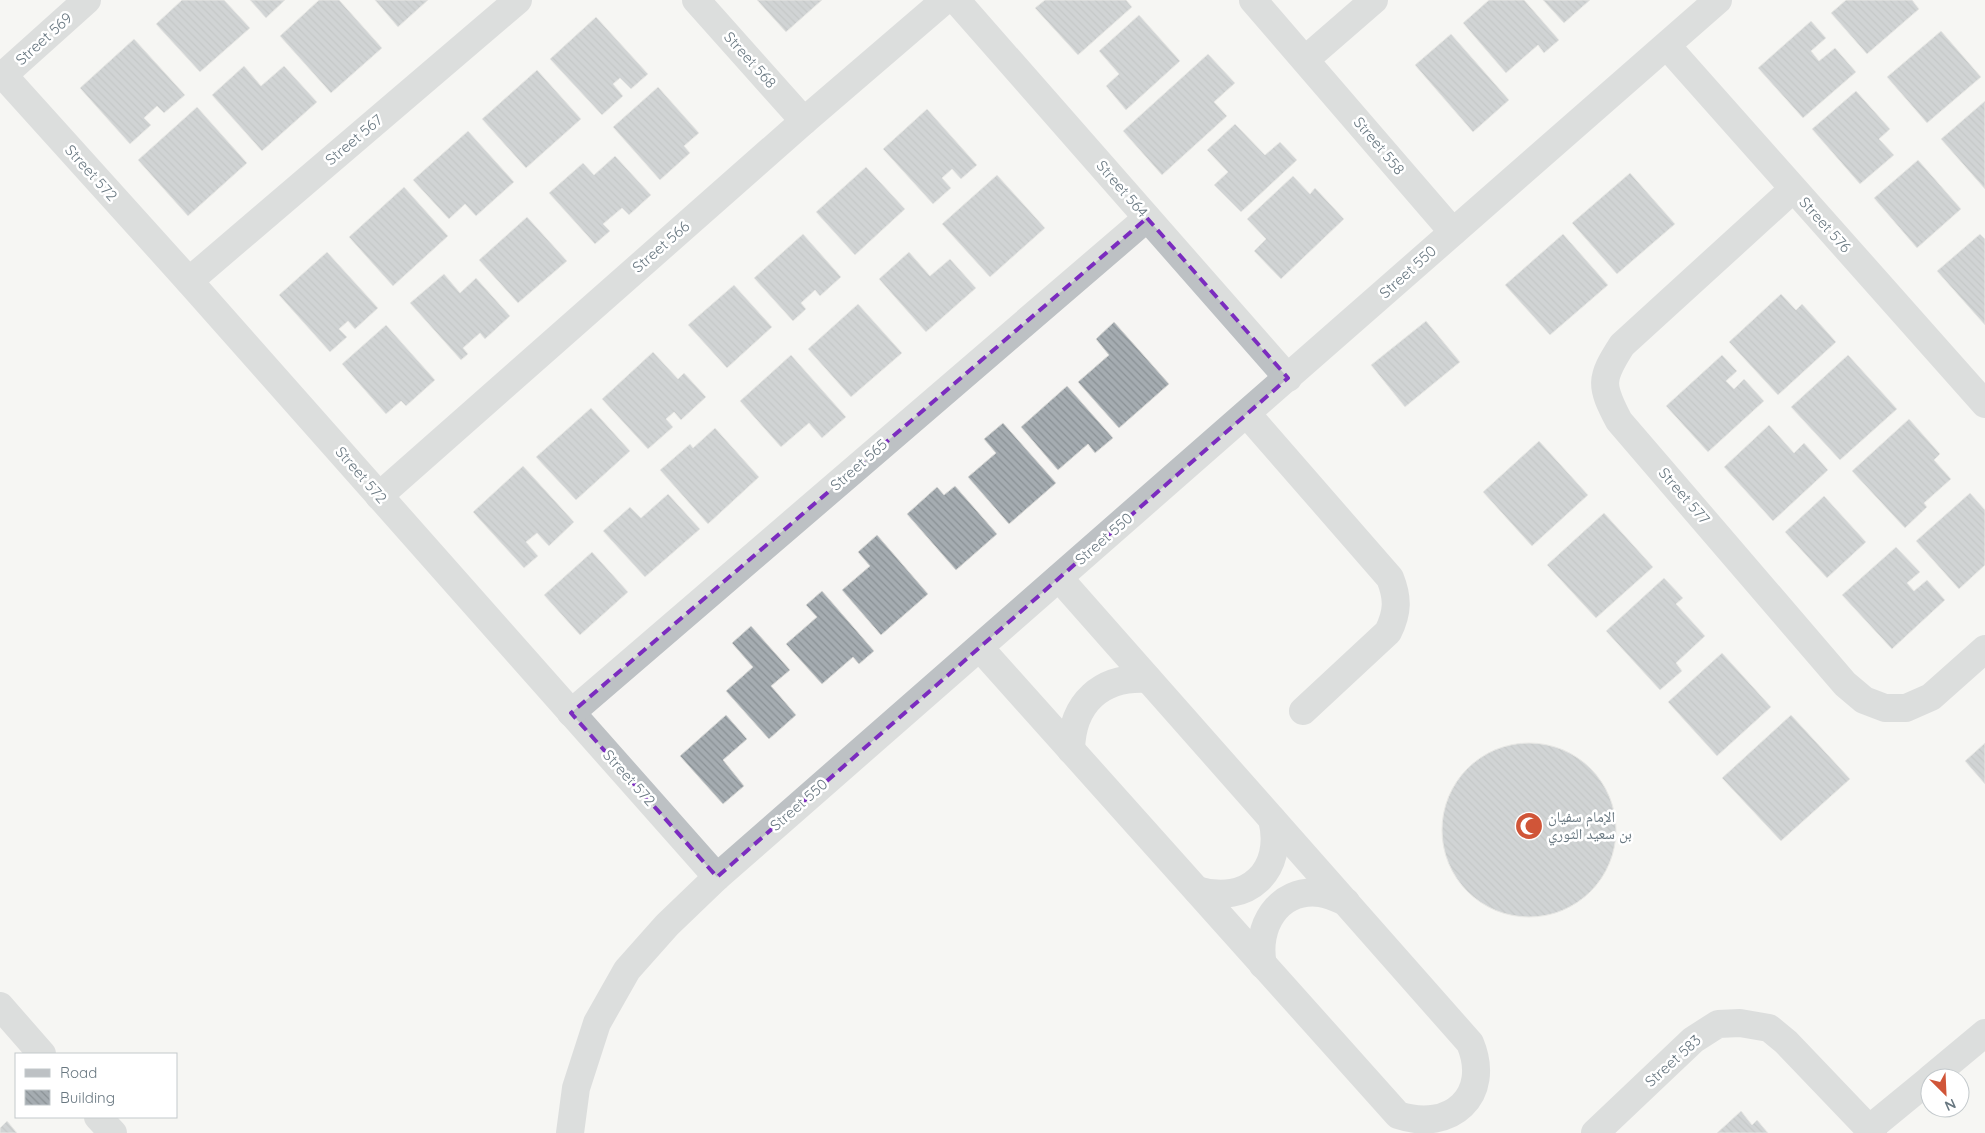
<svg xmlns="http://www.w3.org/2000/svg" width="1985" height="1133" font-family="Quicksand,'Noto Naskh Arabic',sans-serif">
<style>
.building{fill:url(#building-back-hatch);stroke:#d7d7d5}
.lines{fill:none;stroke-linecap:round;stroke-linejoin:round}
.minor{stroke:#bdc1c4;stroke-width:28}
.marked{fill:none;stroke:#7b2cbf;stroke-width:4;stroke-dasharray:10 6;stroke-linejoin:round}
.labels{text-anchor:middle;stroke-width:5;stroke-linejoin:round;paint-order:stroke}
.street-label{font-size:15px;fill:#687780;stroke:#fff}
.poi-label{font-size:15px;fill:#687780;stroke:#fff;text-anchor:start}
</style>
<defs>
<pattern id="building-back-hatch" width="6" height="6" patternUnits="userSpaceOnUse" patternTransform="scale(1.25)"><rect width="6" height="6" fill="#a5acb1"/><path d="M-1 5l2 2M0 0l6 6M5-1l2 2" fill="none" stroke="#8a9195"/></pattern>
</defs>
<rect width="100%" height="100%" fill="#f6f5f3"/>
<!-- building -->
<g class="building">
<polygon points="182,0 224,0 250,28 200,72 156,24"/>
<polygon points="250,0 285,0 266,18"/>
<polygon points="319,0 339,0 382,48 331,93 280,36"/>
<polygon points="375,0 428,0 398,27"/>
<polygon points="757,0 822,0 786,32"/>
<polygon points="1045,0 1126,0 1132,7 1078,55 1035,8"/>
<polygon points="1489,0 1524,0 1559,40 1544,53 1538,45 1506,73 1463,23"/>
<polygon points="1543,0 1590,0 1564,23"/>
<polygon points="1846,0 1912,0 1919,9 1867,54 1831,13"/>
<polygon points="1139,15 1180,61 1126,110 1106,86 1119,74 1099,51"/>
<polygon points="596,17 648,74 631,89 620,78 613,84 623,96 602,115 550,59"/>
<polygon points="1811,21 1826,38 1811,51 1819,61 1835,48 1856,72 1803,118 1758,68"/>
<polygon points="1941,31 1981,77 1927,123 1887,77"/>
<polygon points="1451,34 1509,100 1473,132 1415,65"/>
<polygon points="134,39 185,95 164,113 157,106 144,118 151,125 130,144 80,88"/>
<polygon points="1208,54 1235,83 1214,102 1227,116 1162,175 1123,131"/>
<polygon points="244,66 261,86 284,66 317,102 262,151 212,95"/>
<polygon points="537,70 581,119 526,168 482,119"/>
<polygon points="658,87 699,133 684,146 690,153 660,180 613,127"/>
<polygon points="1856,91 1890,129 1879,139 1894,155 1860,184 1812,129"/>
<polygon points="1985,101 1985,189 1941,139"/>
<polygon points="197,107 247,163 188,216 138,160"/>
<polygon points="927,109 977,165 961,179 952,169 942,178 951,188 933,204 883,149"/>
<polygon points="1235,124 1265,155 1280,142 1297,160 1241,212 1214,185 1228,172 1207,150"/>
<polygon points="468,131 514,182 476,216 465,204 449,219 413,180"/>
<polygon points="615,156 651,195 629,215 622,208 603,224 610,231 595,244 549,193 583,163 594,175"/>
<polygon points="1918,160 1961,209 1917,248 1874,198"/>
<polygon points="866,167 905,209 855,255 816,212"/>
<polygon points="1630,173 1675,224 1617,274 1572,223"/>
<polygon points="997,175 1045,228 990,277 942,224"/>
<polygon points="1293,176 1310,194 1315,188 1344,219 1281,279 1254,251 1266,239 1247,219"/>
<polygon points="404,187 448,236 393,286 349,237"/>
<polygon points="527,217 567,261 518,303 479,260"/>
<polygon points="803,234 841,277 820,296 815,290 801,303 806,309 793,321 754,278"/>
<polygon points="1563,234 1608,285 1550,335 1505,285"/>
<polygon points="1980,234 1985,239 1985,325 1937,271"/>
<polygon points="327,252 378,308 355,329 348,321 339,329 347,337 330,352 279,295"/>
<polygon points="909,252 930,276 950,259 976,288 926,332 879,279"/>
<polygon points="444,274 460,293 476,278 510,316 485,339 480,333 463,348 468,354 461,360 410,303"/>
<polygon points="734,285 772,327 727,368 688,325"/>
<polygon points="1781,294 1796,310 1802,304 1836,342 1778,395 1729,342"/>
<polygon points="858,304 902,353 851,397 808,349"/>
<polygon points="1426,321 1460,362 1405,407 1371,365"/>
<polygon points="1114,322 1169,384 1119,428 1078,382 1109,355 1096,339"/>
<polygon points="386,325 435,380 406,406 401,401 386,414 342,364"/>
<polygon points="653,352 678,379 684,373 706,397 681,420 674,412 666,419 673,427 648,449 602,399"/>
<polygon points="791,355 846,417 822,438 809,423 781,447 740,401"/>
<polygon points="1722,355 1737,371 1726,381 1734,389 1744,379 1764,401 1708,452 1666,406"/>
<polygon points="1848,355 1897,409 1840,460 1791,407"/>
<polygon points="1067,386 1113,438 1095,453 1088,444 1058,470 1021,427"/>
<polygon points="591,408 630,451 576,500 536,457"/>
<polygon points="1909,419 1940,454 1934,460 1951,479 1924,503 1927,507 1905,528 1852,471"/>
<polygon points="1003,423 1056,483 1009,524 968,477 996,453 984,439"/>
<polygon points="1769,425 1794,453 1804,443 1828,470 1773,521 1724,467"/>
<polygon points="715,428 759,477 708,524 660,470 690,444 693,448"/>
<polygon points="1539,441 1588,495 1532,546 1483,492"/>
<polygon points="523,466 574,522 549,546 537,533 526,542 538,556 524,568 473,512"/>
<polygon points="955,486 997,534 956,570 907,514 937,487 944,495"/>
<polygon points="1970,493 1985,510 1985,565 1959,589 1916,541"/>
<polygon points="668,494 700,529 645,577 603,531 630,507 641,518"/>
<polygon points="1824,496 1866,542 1827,578 1785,532"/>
<polygon points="1604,513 1653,567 1596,618 1547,565"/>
<polygon points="877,535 928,594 881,635 842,590 870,566 858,552"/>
<polygon points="1896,547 1920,572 1907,583 1914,591 1927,580 1945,600 1892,649 1842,595"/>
<polygon points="592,552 628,592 580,635 544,595"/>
<polygon points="1664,578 1683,598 1676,604 1705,636 1676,663 1682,671 1660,690 1606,631"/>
<polygon points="822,591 874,651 859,664 853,657 822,684 786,644 817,617 806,605"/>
<polygon points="751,626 790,670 771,686 796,715 769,739 726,691 753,667 732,643"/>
<polygon points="1722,653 1771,707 1717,756 1668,702"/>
<polygon points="726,715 747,739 723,760 744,786 723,804 680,756"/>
<polygon points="1791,715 1850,779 1781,841 1722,778"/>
<polygon points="1985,743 1985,784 1965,761"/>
<circle cx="1529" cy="830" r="87"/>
<polygon points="1741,1111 1752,1125 1757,1120 1768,1133 1717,1133"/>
<polygon points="7,1121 17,1133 0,1133 0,1128"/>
</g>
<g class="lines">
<!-- minor -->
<g class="minor">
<polyline points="696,0 804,121"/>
<polyline points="956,0 1288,378"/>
<polyline points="1253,0 1453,232"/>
<polyline points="1667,46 1985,404"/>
<polyline points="1306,59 1374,0"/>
<polyline points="3,75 189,281 717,877"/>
<polyline points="0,78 87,0"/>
<path d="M1793 189 1622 345C1600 379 1600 385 1619 421L1845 684 1864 700 1885 708H1906L1931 697 1985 649"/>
<polyline points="189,281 518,0"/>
<path d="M1247 414 1390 578C1398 598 1398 612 1388 632L1303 711"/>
<polyline points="379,496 804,121 945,0"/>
<path d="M980 648 1398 1115C1451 1133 1492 1095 1470 1043L1059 578"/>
<polyline points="571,713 1147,218"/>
<path d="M1071 750C1072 703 1101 676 1148 679"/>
<path d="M1197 890C1248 906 1285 870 1272 819"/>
<path d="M1263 965C1255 927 1278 888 1320 893 1329 894 1337 898 1346 902"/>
<polyline points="0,1006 42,1054"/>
<polyline points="1931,1078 1985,1033"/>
<polyline points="98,1117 113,1133"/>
<polyline points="1869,1129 1930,1079"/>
<polyline points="570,1133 576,1088 597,1023 627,970 667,925 717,877 1718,0"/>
<polyline points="1595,1133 1693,1040 1718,1024 1740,1023 1769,1028 1786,1042 1873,1133"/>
</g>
</g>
<!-- marked area -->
<path d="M0 0H1985V1133H0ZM1147 218 1288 378 717 877 571 713Z" fill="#f6f5f3" fill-opacity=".55" fill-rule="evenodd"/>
<path class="marked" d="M1147 218 1288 378 717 877 571 713Z"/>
<!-- icons -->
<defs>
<g id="mosque-disc" transform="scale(1.4375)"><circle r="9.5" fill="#d05538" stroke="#fff"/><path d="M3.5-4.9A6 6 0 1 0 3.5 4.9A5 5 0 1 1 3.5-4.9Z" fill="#fff"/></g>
</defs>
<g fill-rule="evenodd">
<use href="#mosque-disc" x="1529" y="826"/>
</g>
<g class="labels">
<!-- street labels -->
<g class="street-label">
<text transform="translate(44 39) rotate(-42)" y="5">Street 569</text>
<text transform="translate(750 60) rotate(48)" y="5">Street 568</text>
<text transform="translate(354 140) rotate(-40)" y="5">Street 567</text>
<text transform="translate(1379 146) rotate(50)" y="5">Street 558</text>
<text transform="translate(91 173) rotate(48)" y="5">Street 572</text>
<text transform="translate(1122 189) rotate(49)" y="5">Street 564</text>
<text transform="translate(1825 225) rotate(48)" y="5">Street 576</text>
<text transform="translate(661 247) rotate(-41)" y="5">Street 566</text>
<text transform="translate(1408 272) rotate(-42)" y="5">Street 550</text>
<text transform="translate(859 465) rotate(-41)" y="5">Street 565</text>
<text transform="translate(361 475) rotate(49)" y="5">Street 572</text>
<text transform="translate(1684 496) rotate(49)" y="5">Street 577</text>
<text transform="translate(1104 539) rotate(-41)" y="5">Street 550</text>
<text transform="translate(629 778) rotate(48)" y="5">Street 572</text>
<text transform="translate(799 805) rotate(-41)" y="5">Street 550</text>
<text transform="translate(1673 1061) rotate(-42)" y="5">Street 583</text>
</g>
<!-- poi labels -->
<g class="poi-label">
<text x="1548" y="822">الإمام سفيان<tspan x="1548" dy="17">بن سعيد الثوري</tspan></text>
</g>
</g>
<!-- legend -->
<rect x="15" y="1053" width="162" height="65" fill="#ffffff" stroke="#c3c9cc"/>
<rect x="25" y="1069" width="25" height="8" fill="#bdc1c4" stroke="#c3c9cc"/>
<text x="60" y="1078" font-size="15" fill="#687780">Road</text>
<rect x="25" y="1090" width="25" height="15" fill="url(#building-back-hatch)" stroke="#c3c9cc"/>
<text x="60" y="1103" font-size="15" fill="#687780">Building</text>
<!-- north arrow -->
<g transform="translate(1945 1093) rotate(156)"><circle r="24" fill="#ffffff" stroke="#c3c9cc"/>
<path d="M0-4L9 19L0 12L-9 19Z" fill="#d05538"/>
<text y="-8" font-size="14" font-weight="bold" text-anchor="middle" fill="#687780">N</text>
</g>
</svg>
